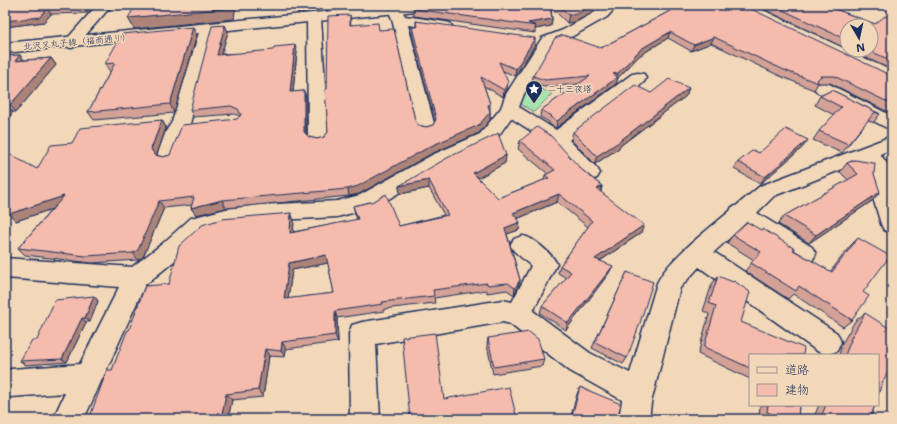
<svg xmlns="http://www.w3.org/2000/svg" width="897" height="424" font-family="'Shantell Sans','Klee One',sans-serif">
<style>
.green{fill:#a4e4ac;stroke:#608a85}
.lines{fill:none;stroke-linecap:round;stroke-linejoin:round}
.minor-casing{stroke:#1b2f5e;stroke-width:3}
.tertiary-casing{stroke:#1b2f5e;stroke-width:3}
.minor{fill:#f2d8b9;fill-rule:evenodd}
.tertiary{fill:#f2d8b9;fill-rule:evenodd}
.wall{fill:#d3a195;stroke:#1b2f5e;fill-rule:evenodd}
.shaded-wall{fill:#ac8379;stroke:#1b2f5e}
.building{fill:#f5bbad;stroke:#1b2f5e;fill-rule:evenodd}
.labels{text-anchor:middle;stroke-width:3;stroke-linejoin:round;paint-order:stroke}
.far-street-label{font-size:9px;fill:#1b2f5e;stroke:#f2d8b9}
.far-poi-label{font-size:9px;fill:#1b2f5e;stroke:#f2d8b9;text-anchor:start}
</style>
<rect width="100%" height="100%" fill="#f2d8b9"/>
<filter id="ink" filterUnits="userSpaceOnUse"><feTurbulence type="fractalNoise" baseFrequency=".025" numOctaves="2"/><feDisplacementMap in="SourceGraphic" scale="8" xChannelSelector="R" yChannelSelector="G"/><feConvolveMatrix kernelMatrix="1 2 1 2 8 2 1 2 1" color-interpolation-filters="sRGB"/></filter>
<g filter="url(#ink)">
<!-- green -->
<polygon class="green" points="530,84 552,94 534,112 517,102"/>
<g class="lines">
<!-- minor casing -->
<g class="minor-casing">
<g id="minor">
<polygon points="97,5 112,5 76,46 71,48 66,46 63,43 66,40"/>
<polygon points="396,5 400,6 405,16 445,22 450,23 452,26 450,29 445,30 408,25 435,127 433,131 426,133 419,131 417,127 392,19 388,9 390,6"/>
<polygon points="603,5 618,5 607,17 573,36 553,44 524,94 519,107 556,130 632,74 638,73 644,74 646,78 644,82 569,140 597,168 600,173 597,178 590,180 583,178 550,143 511,118 494,142 446,165 375,207 337,217 259,221 226,225 206,231 178,258 145,285 84,419 53,419 65,393 11,397 5,395 5,371 11,369 80,364 119,287 5,278 5,258 132,267 162,244 191,218 226,209 259,205 337,201 360,195 432,155 480,134 501,108 506,94 542,38 563,30 597,11"/>
<polygon points="734,5 752,5 892,71 892,82 886,81 736,8"/>
<polygon points="314,13 319,14 321,17 328,139 325,143 318,145 311,143 308,139 307,17 309,14"/>
<polygon points="207,25 212,26 214,29 190,124 184,132 174,161 167,163 160,161 157,156 166,131 172,122 200,29 202,26"/>
<polygon points="823,83 829,84 892,116 892,129 885,127 817,92 814,88 817,84"/>
<path d="M892 136V149L880 154 889 166 888 182 892 192V233L884 230 881 224 868 182 869 167 863 161 774 196 757 213 812 247 816 254 812 261 804 263 796 261 743 226 714 252 837 333 841 342 837 351 827 355 817 351 699 267 680 288 651 403 649 419H619L622 400 570 371 510 324 503 322 376 344 380 419H350L349 334 352 325 362 322 503 300 512 302 531 266 514 251 510 245 514 239C517 238 520 236 523 236 533 237 553 255 557 264L533 311 590 353 630 373 657 283C668 259 709 229 730 211L732 207 736 206 760 186Z"/>
</g>
</g>
<!-- tertiary casing -->
<g class="tertiary-casing">
<polygon id="tertiary" points="394,5 443,5 441,8 436,9 5,53 5,43"/>
</g>
<!-- minor -->
<use href="#minor" class="minor"/>
<!-- tertiary -->
<use href="#tertiary" class="tertiary"/>
</g>
<!-- wall -->
<g class="wall">
<polygon points="5,5 96,5 88,13 51,14 44,22 5,27"/>
<polygon points="551,5 601,5 590,14 575,22 567,23 551,7 552,19 551,26 535,29 535,33 414,16 413,6 474,10 508,9 551,7"/>
<polygon points="681,5 892,76 892,114 830,83 818,83 814,90 780,76 711,43 691,51 668,38 639,56 618,78 616,84 556,128 549,124 549,122 540,117 541,110 579,84 544,87 532,83 533,76 601,48"/>
<polygon points="755,5 824,5 875,24 891,18 889,14 892,9 892,70 850,50 871,50 847,26 847,49"/>
<polygon points="350,15 351,25 379,30 415,120 418,125 426,127 433,125 435,122 412,34 412,27 416,27 416,21 535,45 515,76 503,71 507,89 503,97 484,86 490,104 490,120 479,133 431,154 359,194 349,196 226,208 196,215 191,208 192,205 164,208 143,257 138,260 92,263 25,255 18,248 52,209 16,221 9,214 9,197 37,169 72,143 162,120 166,128 156,155 163,157 170,155 237,119 240,116 234,114 193,117 190,110 225,25 228,32 221,54 297,52 293,92 304,91 306,98 306,134 309,137 317,139 324,137 328,132 327,89"/>
<polygon points="197,35 174,113 94,120 88,112 110,72 105,64"/>
<polygon points="20,55 24,60 51,58 56,65 16,112 13,112 5,122 5,56"/>
<polygon points="832,90 880,114 873,123 868,120 842,153 813,140 819,131 834,115 815,105 820,96"/>
<polygon points="651,93 686,96 620,146 619,148 595,164 571,140 573,132"/>
<path d="M520 141 582 170 602 186 601 192 641 233 600 261 609 273 566 330 540 313 542 306 566 278 558 273 560 266 588 227 557 202 517 219 519 230 507 234 520 280 518 287 514 295 507 290 487 293V290L434 298 435 303 384 309V311L337 318 338 342 286 349 285 357 269 356 263 397 232 400 228 419H89L112 370 129 330 169 284 291 213 294 221 293 232 357 220 353 206 399 226 444 215 429 188 400 194 399 186 506 155 505 163 478 178 498 198 544 180 545 175 548 174 518 149ZM328 263 334 293 288 299 292 270Z"/>
<polygon points="803,147 760,184 734,169 738,162 759,153"/>
<polygon points="892,156 892,188 890,182 890,166 887,161"/>
<polygon points="855,160 872,201 809,243 778,224 784,216 848,180 840,172 847,163"/>
<polygon points="733,235 794,250 830,272 850,246 858,238 863,292 852,320 843,327 793,294 788,299 745,271 754,260 727,243"/>
<polygon points="627,272 627,358 623,364 592,348"/>
<polygon points="718,276 741,322 750,355 750,379 698,354 709,314 703,311 712,284"/>
<polygon points="94,296 98,301 90,322 86,322 67,362 26,365 20,361 37,340"/>
<polygon points="865,313 889,342 882,383 878,355 839,355 841,348 840,347 855,321"/>
<polygon points="488,338 544,359 542,366 493,374 487,345"/>
<polygon points="580,387 617,419 570,419 577,394"/>
<polygon points="760,405 799,405 798,419 759,419"/>
<polygon points="819,405 875,405 870,419 813,419"/>
</g>
<!-- shaded-wall -->
<g class="shaded-wall">
<polygon points="88,5 96,5 88,13 85,7"/>
<polygon points="231,5 236,5 234,19 134,29 128,18"/>
<polygon points="593,5 601,5 590,14 575,22 567,23 569,15"/>
<polygon points="47,8 51,14 44,22 5,27 5,21"/>
<polygon points="552,19 551,26 535,29 536,26 528,23"/>
<polygon points="225,25 228,32 219,62 217,55"/>
<polygon points="193,27 197,35 174,113 170,104"/>
<polygon points="670,32 668,38 639,56 618,78 616,84 556,128 557,121 616,78 618,73 641,49"/>
<polygon points="714,37 711,43 691,51 694,45"/>
<polygon points="535,38 535,45 515,76 516,69"/>
<polygon points="295,45 297,52 292,99 290,92"/>
<polygon points="20,55 25,62 15,61"/>
<polygon points="51,58 56,65 16,112 10,105"/>
<polygon points="508,82 507,89 503,97 504,90"/>
<polygon points="689,88 686,96 620,146 619,148 595,164 597,156 621,140"/>
<polygon points="304,91 306,98 306,139 304,132"/>
<polygon points="7,105 13,112 5,122 5,108"/>
<polygon points="490,112 490,120 479,133 431,154 359,194 349,196 348,189"/>
<polygon points="162,120 166,128 156,157 151,149"/>
<polygon points="808,140 803,147 760,184 765,177"/>
<polygon points="506,155 505,163 473,181 473,173"/>
<polygon points="429,180 429,188 400,194 399,186"/>
<polygon points="602,186 600,194 597,189"/>
<polygon points="880,192 872,201 809,243 816,235"/>
<polygon points="559,194 557,202 512,221 513,213"/>
<polygon points="64,196 70,203 16,221 9,214"/>
<polygon points="222,200 226,208 196,215 191,208"/>
<polygon points="159,201 164,208 143,257 138,260 133,253"/>
<polygon points="291,213 294,221 293,241 290,233"/>
<polygon points="520,222 519,230 504,235 505,228"/>
<polygon points="644,225 641,233 592,266 595,259"/>
<polygon points="326,255 328,263 292,270 287,307 284,299 289,263"/>
<polygon points="613,266 609,273 566,330 568,323"/>
<polygon points="520,280 518,287 514,295 515,288"/>
<polygon points="94,296 98,301 90,322 85,318"/>
<polygon points="335,311 337,318 338,342 335,335"/>
<polygon points="82,318 86,322 67,362 62,359"/>
<polygon points="282,342 286,349 285,357 281,351"/>
<polygon points="265,349 269,356 263,397 258,390"/>
<polygon points="226,394 232,400 228,419 221,419"/>
</g>
<!-- building -->
<g class="building">
<polygon points="5,5 88,5 85,7 47,8 40,17 5,21"/>
<polygon points="136,5 231,5 230,8 128,18"/>
<polygon points="421,5 474,5 474,10 506,6 508,9 550,5 552,19 528,23 536,26 414,9 413,6"/>
<polygon points="558,5 593,5 577,14 569,15"/>
<polygon points="681,5 743,5 892,76 892,104 834,76 821,76 817,80 818,83 784,70 714,37 694,45 670,32 641,49 618,73 613,74 618,77 557,121 550,117 552,116 541,110 590,76 545,80 533,76 555,38 563,35 601,48"/>
<polygon points="772,5 824,5 875,24 885,16 892,19 892,61 868,50 871,50 871,26 847,26 847,40"/>
<polygon points="350,15 350,25 378,23 379,30 394,29 415,120 418,125 426,127 433,125 436,119 412,27 417,27 416,21 535,38 516,69 499,62 508,82 504,90 481,77 490,104 488,105 490,112 479,125 431,146 358,186 348,189 222,200 191,208 194,197 159,201 138,250 133,253 86,256 18,248 64,196 9,214 9,197 5,193 5,152 37,169 51,145 72,143 80,128 162,120 151,149 155,155 163,157 170,155 182,125 237,119 241,115 238,109 231,106 190,110 212,26 225,25 217,55 273,50 274,47 295,45 290,92 304,91 304,132 309,137 317,139 324,137 328,132 325,89 327,89 328,16"/>
<polygon points="193,27 170,104 88,112 115,63 105,64 122,34"/>
<polygon points="20,55 15,61 51,58 10,105 7,105 5,108 5,56"/>
<polygon points="669,79 689,88 621,140 622,140 597,156 573,132 635,85 651,93"/>
<polygon points="832,90 880,114 875,112 848,144 819,131 841,107 820,96"/>
<path d="M537 127 551 136 582 170 602 186 597 189 644 225 595 259 613 266 568 323 542 306 571 272 560 266 592 221 559 194 513 213 520 222 505 228 520 280 515 288 508 283 488 285 487 283 433 290 434 296 382 302 383 304 335 311V335L282 342 281 351 265 349 258 390 226 394 221 419H89L107 370H112L127 331 129 330 145 286 169 284 179 246 202 225 222 219 291 213 290 233 358 219 353 206 374 201 386 194 399 226 448 215 429 180 399 186 447 158 495 135 498 133 506 155 473 173 498 198 549 178 545 175 555 170 520 141ZM326 255 334 293 284 299 289 263Z"/>
<polygon points="786,129 808,140 765,177 738,162 753,150 759,153"/>
<polygon points="855,160 873,163 875,163 874,174 880,192 816,235 784,216 858,174 847,163"/>
<polygon points="747,222 761,230 763,229 795,249 793,250 832,272 858,238 890,256 863,292 869,296 852,320 799,286 796,291 751,263 761,252 733,235"/>
<polygon points="627,272 653,282 639,326 627,358 595,342"/>
<polygon points="718,276 733,282 734,281 750,292 741,322 804,348 803,355 750,355 750,368 704,347 716,306 709,303"/>
<polygon points="94,296 85,318 82,318 62,359 20,361 32,340 37,340 55,300"/>
<polygon points="865,313 892,330 892,337 889,342 892,344 892,364 882,383 878,395 878,355 845,355 851,340 850,340"/>
<polygon points="529,332 538,339 544,359 494,367 488,338"/>
<polygon points="435,333 444,399 509,387 517,419 410,419 402,337"/>
<polygon points="580,387 621,404 617,419 571,419"/>
<polygon points="768,405 799,405 798,419 784,419 767,412"/>
<polygon points="826,405 875,405 870,419 820,419"/>
</g>
</g>
<!-- icons -->
<defs>
<g id="sight-pin" transform="scale(0.9)"><path d="M0 17L-7.5 6A9.5 9.5 0 1 1 7.5 6Z" fill="#1b2f5e" stroke="#f2d8b9"/><path d="M0-6L1.8-2.2L6-1.7L2.9 1.2L3.7 5.4L0 3.3L-3.7 5.4L-2.9 1.2L-6-1.7L-1.8-2.2Z" fill="#fff"/></g>
</defs>
<g fill-rule="evenodd">
<use href="#sight-pin" x="534" y="89"/>
</g>
<g class="labels">
<!-- far-street labels -->
<g class="far-street-label">
<text transform="translate(77 42) rotate(-5)" y="3">北沢又丸子線（福商通り）</text>
</g>
<!-- far-poi labels -->
<g class="far-poi-label">
<text x="547" y="92">二十三夜塔</text>
</g>
</g>
<!-- margin -->
<rect width="897" height="424" fill="none" stroke="#f2d8b9" stroke-width="20"/>
<rect x="10" y="10" width="877" height="404" fill="none" stroke="#1b2f5e" stroke-width="1.5" filter="url(#ink)"/>
<!-- legend -->
<rect x="749" y="354" width="130" height="52" fill="#f2d8b9" stroke="#9c9495"/>
<rect x="757" y="367" width="20" height="6" fill="#f2d8b9" stroke="#9c9495"/>
<text x="785" y="374" font-size="12" fill="#1b2f5e">道路</text>
<rect x="757" y="384" width="20" height="12" fill="#f5bbad" stroke="#9c9495"/>
<text x="785" y="394" font-size="12" fill="#1b2f5e">建物</text>
<!-- north arrow -->
<g transform="translate(859 38) rotate(171)"><circle r="19" fill="#f2d8b9" stroke="#9c9495"/>
<path d="M0-3L7 15L0 10L-7 15Z" fill="#1b2f5e"/>
<text y="-6" font-size="11" font-weight="bold" text-anchor="middle" fill="#1b2f5e">N</text>
</g>
</svg>
